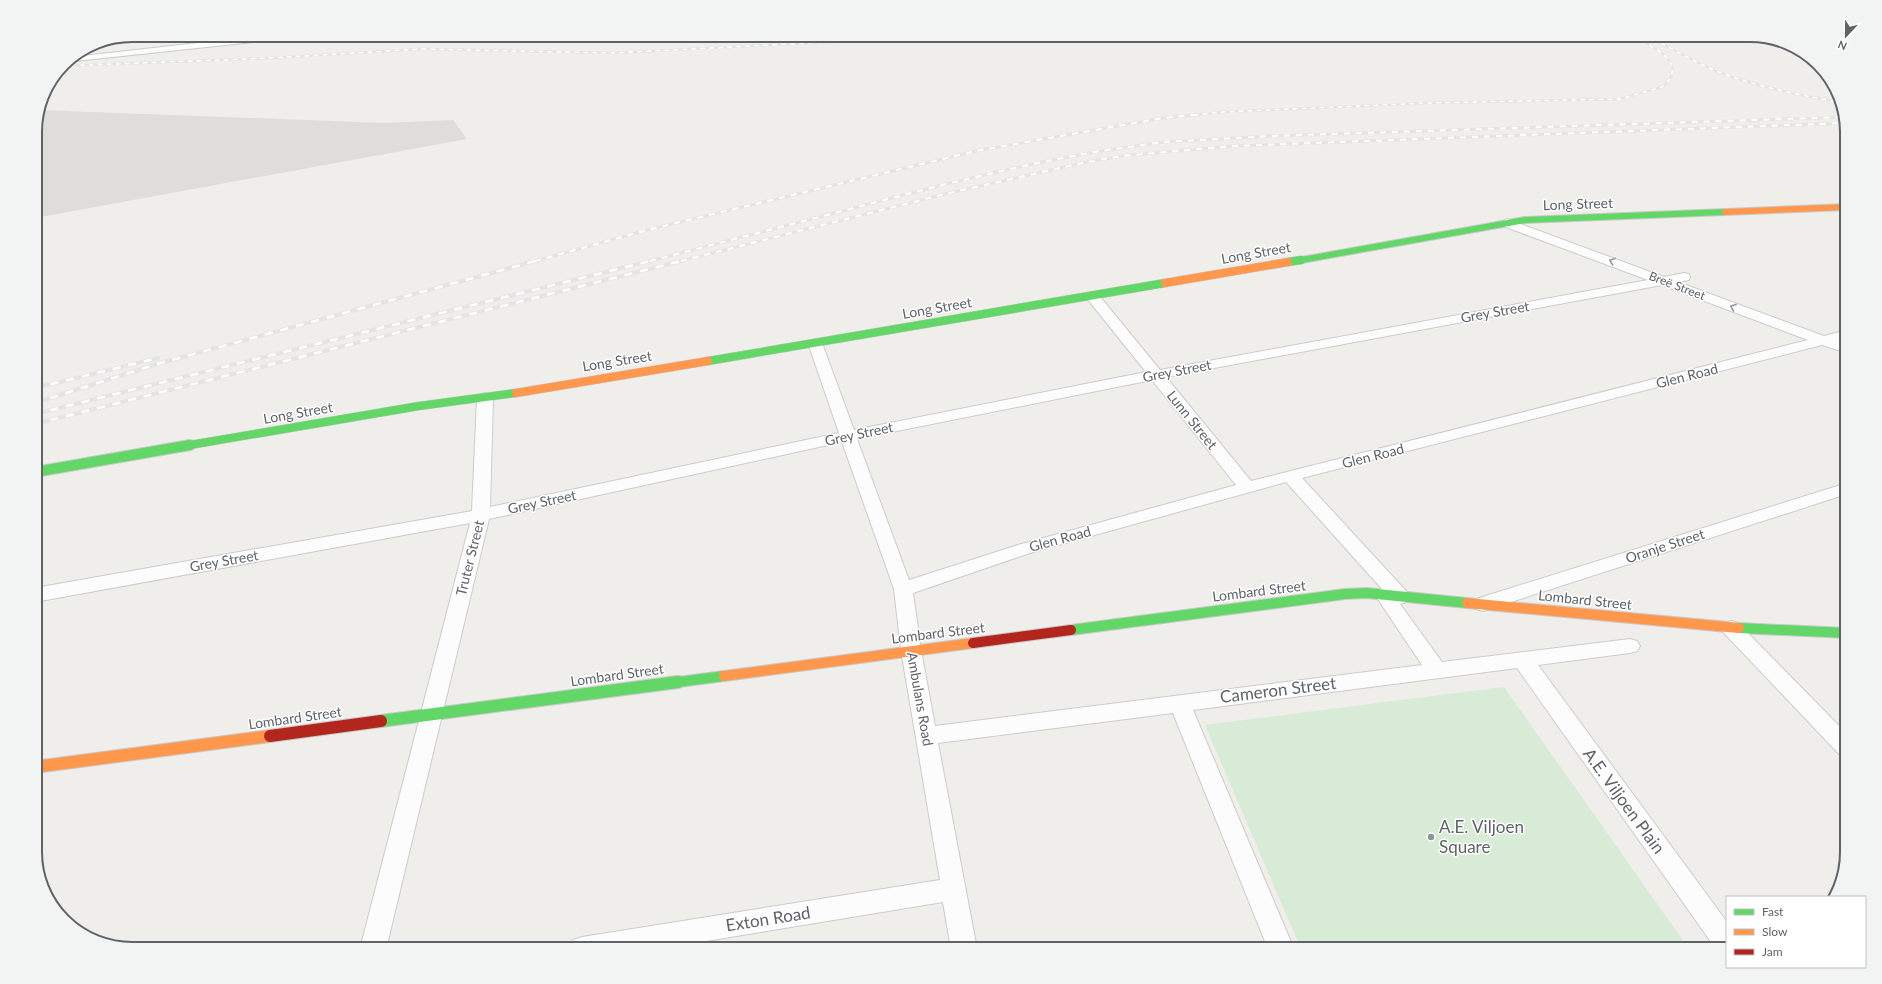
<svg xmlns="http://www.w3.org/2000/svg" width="1882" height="984" font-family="Lato,sans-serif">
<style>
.industrial{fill:#dfddda}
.green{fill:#d8ebd6}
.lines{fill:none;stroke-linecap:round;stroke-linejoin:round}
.street-casing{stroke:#cbcccc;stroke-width:2}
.fast-far3-casing{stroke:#cacacb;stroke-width:8}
.fast-far2-casing{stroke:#cacacb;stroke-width:9}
.fast-far1-casing{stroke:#cacacb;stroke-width:12}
.fast-casing{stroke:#cacacb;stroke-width:14}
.slow-far3-casing{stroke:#cacacb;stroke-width:8}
.slow-far2-casing{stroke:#cacacb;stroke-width:9}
.slow-far1-casing{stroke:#cacacb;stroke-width:12}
.slow-casing{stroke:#cacacb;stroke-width:14}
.jam-far1-casing{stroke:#cacacb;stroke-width:12}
.jam-casing{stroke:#cacacb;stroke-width:14}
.street{fill:#fdfcfc;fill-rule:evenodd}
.fast-far3{stroke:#63d668;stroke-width:6}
.fast-far2{stroke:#63d668;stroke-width:8}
.fast-far1{stroke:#63d668;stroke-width:10}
.fast{stroke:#63d668;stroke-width:12}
.slow-far3{stroke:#ff974d;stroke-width:6}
.slow-far2{stroke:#ff974d;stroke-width:8}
.slow-far1{stroke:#ff974d;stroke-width:10}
.slow{stroke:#ff974d;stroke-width:12}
.jam-far1{stroke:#b3261e;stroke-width:10}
.jam{stroke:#b3261e;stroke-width:12}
.rail-far2-casing{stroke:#e4e4e4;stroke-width:2.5}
.rail-far1-casing{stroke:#e4e4e4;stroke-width:3}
.rail-casing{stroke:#e4e4e4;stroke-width:4}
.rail-far2{stroke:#fff;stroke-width:1.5;stroke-dasharray:4.5;stroke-linecap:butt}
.rail-far1{stroke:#fff;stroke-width:2;stroke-dasharray:6;stroke-linecap:butt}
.rail{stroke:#fff;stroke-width:2.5;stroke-dasharray:8;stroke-linecap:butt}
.oneway{stroke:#96999c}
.poi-dot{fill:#919496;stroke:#fff;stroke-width:1.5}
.labels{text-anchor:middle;stroke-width:3;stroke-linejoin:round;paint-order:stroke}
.far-street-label{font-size:12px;fill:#5f6368;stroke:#fff}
.street-label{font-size:14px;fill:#5f6368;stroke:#fff}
.near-street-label{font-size:17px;fill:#5f6368;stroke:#fff}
.near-poi-label{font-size:17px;fill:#5f6368;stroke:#fff;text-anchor:start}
.rim{fill:none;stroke:#5f6368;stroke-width:2}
</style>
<rect width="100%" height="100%" fill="#efeeea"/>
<!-- industrial -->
<polygon class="industrial" points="39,110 385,123 453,120 467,139 35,218 35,126"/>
<!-- green -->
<polygon class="green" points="1504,687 1689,949 1301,949 1205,725"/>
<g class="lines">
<!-- street casing -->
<g class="street-casing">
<g id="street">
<polygon points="269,35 296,35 292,38 66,62 73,57"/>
<path d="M1507 219 1664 277 1684 273 1689 274 1690 277 1689 280 1678 282 1824 336 1847 330V338L1838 341 1847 344V353L1822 345 1302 478 1407 592 1409 597 1407 602 1400 604 1442 662 1630 639 1637 641 1640 646 1637 651 1630 653 1538 665 1727 922V949H1716L1517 668 1193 710 1294 949H1268L1173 713 938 743 977 949H951L943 902 657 949H569L573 940 582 937 940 880 901 650 894 589 842 442 489 519 386 949H360L470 523 35 602V588L472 511 477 398 480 395 485 393 490 395 493 398 490 507 839 433 808 343 810 340H820L822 343 854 430 1146 372 1085 296 1087 293H1097L1160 370 1648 280 1503 226 1501 223ZM1662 285 1808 340 1251 481 1166 377ZM1152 380 1236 485 1018 545 909 580 857 439ZM1286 482 1382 589 1377 590 1375 595 1422 665 935 726 921 650 913 593 1030 553Z"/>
<polygon points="1847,483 1847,494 1483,611 1476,609 1473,604 1476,599"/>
<polygon points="1731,621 1738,623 1847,734 1847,757 1839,754 1724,633 1721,628 1724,623"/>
</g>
</g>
<!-- fast-far3 casing -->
<g class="fast-far3-casing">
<polyline id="fast-far3" points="1296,261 1525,220 1725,212"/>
</g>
<!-- fast-far2 casing -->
<g class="fast-far2-casing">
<g id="fast-far2">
<polyline points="1288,262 1301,260"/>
<polyline points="708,361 1165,283"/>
<polyline points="184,446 419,406 516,393"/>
</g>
</g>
<!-- fast-far1 casing -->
<g class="fast-far1-casing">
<g id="fast-far1">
<polyline points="35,472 190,445"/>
<polyline points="1739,628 1847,633"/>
<polyline points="1071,630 1345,594 1367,593 1467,603"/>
<polyline points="671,683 724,676"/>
</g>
</g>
<!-- fast casing -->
<g class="fast-casing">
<polyline id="fast" points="381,721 678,682"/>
</g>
<!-- slow-far3 casing -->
<g class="slow-far3-casing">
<polyline id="slow-far3" points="1725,212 1847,207"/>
</g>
<!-- slow-far2 casing -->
<g class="slow-far2-casing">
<g id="slow-far2">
<polyline points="1165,283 1288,262"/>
<polyline points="516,393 708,361"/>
</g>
</g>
<!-- slow-far1 casing -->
<g class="slow-far1-casing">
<g id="slow-far1">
<polyline points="1467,603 1739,628"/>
<polyline points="724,676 973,643"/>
</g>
</g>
<!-- slow casing -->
<g class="slow-casing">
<polyline id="slow" points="35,767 270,736"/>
</g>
<!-- jam-far1 casing -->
<g class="jam-far1-casing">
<polyline id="jam-far1" points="973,643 1071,630"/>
</g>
<!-- jam casing -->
<g class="jam-casing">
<polyline id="jam" points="270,736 381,721"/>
</g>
<!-- street -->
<use href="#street" class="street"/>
<!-- fast-far3 -->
<use href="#fast-far3" class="fast-far3"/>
<!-- fast-far2 -->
<use href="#fast-far2" class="fast-far2"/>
<!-- fast-far1 -->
<use href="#fast-far1" class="fast-far1"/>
<!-- fast -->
<use href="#fast" class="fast"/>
<!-- slow-far3 -->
<use href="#slow-far3" class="slow-far3"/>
<!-- slow-far2 -->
<use href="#slow-far2" class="slow-far2"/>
<!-- slow-far1 -->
<use href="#slow-far1" class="slow-far1"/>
<!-- slow -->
<use href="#slow" class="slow"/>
<!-- jam-far1 -->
<use href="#jam-far1" class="jam-far1"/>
<!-- jam -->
<use href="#jam" class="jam"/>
<!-- rail-far2 casing -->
<g class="rail-far2-casing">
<g id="rail-far2">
<path d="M1645 35C1670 47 1694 62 1719 72 1758 87 1799 95 1839 102"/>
<polyline points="62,66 271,58 421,49 613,53 967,35"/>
<polyline points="1194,115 1222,112 1429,103 1620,99 1662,87 1670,79 1673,70 1671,63 1662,53 1633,35"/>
</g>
</g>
<!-- rail-far1 casing -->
<g class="rail-far1-casing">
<g id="rail-far1">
<polyline points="535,261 651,229 976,151 1163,118 1203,114"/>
<polyline points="650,261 946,184 1032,164 1094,152 1163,142 1272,136 1844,117"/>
<polyline points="681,261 945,194 1082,163 1121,156 1234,146 1846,123"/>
</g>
</g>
<!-- rail casing -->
<g class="rail-casing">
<g id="rail">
<polyline points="35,388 158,358"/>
<polyline points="35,403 157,364 539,260"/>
<polyline points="35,414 654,260"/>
<polyline points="35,424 685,260"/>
</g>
</g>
<!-- rail-far2 -->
<use href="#rail-far2" class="rail-far2"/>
<!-- rail-far1 -->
<use href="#rail-far1" class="rail-far1"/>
<!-- rail -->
<use href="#rail" class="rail"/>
</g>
<!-- one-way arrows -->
<defs><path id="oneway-chevron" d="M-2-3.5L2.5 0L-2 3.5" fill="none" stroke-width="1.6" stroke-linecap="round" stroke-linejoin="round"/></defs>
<g class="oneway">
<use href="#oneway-chevron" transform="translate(1612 261) rotate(-160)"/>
<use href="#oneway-chevron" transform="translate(1733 307) rotate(-159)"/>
</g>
<!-- markers -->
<circle class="poi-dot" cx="1431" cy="837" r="4"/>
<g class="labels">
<!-- far-street labels -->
<g class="far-street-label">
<text transform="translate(1677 286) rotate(21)" y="4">Breë Street</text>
</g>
<!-- street labels -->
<g class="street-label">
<text transform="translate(1578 204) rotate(-2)" y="5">Long Street</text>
<text transform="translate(1256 253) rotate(-10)" y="5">Long Street</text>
<text transform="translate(937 308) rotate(-10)" y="5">Long Street</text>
<text transform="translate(1495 312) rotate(-10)" y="5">Grey Street</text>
<text transform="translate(617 361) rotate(-9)" y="5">Long Street</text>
<text transform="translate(1177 371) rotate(-11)" y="5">Grey Street</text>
<text transform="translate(1687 376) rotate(-14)" y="5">Glen Road</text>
<text transform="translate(298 413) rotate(-10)" y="5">Long Street</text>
<text transform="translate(1192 420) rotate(51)" y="5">Lunn Street</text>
<text transform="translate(859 434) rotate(-12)" y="5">Grey Street</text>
<text transform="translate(1373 456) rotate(-14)" y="5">Glen Road</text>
<text transform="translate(542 502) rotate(-12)" y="5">Grey Street</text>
<text transform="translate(1060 539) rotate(-15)" y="5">Glen Road</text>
<text transform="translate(1665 546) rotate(-18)" y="5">Oranje Street</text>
<text transform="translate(470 558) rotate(-76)" y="5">Truter Street</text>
<text transform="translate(224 561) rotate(-10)" y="5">Grey Street</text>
<text transform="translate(1259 591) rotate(-7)" y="5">Lombard Street</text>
<text transform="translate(1585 600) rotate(6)" y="5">Lombard Street</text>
<text transform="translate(938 633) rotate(-7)" y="5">Lombard Street</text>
<text transform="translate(617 675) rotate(-8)" y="5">Lombard Street</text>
<text transform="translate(920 699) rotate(80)" y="5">Ambulans Road</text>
<text transform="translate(295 718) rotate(-8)" y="5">Lombard Street</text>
</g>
<!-- near-street labels -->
<g class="near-street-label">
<text transform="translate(1278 690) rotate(-7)" y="6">Cameron Street</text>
<text transform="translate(1624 801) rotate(54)" y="6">A.E. Viljoen Plain</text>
<text transform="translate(768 919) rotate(-9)" y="6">Exton Road</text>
</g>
<!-- near-poi labels -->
<g class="near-poi-label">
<text x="1439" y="833">A.E. Viljoen<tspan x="1439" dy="20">Square</tspan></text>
</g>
</g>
<!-- crop -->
<path d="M0 0H1882V984H0ZM132 42H1750A90 90 0 0 1 1840 132V852A90 90 0 0 1 1750 942H132A90 90 0 0 1 42 852V132A90 90 0 0 1 132 42Z" fill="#f2f3f3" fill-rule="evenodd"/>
<path class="rim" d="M132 42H1750A90 90 0 0 1 1840 132V852A90 90 0 0 1 1750 942H132A90 90 0 0 1 42 852V132A90 90 0 0 1 132 42Z"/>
<!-- legend -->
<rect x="1726" y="896" width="140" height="72" fill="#ffffff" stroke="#bfc1c3"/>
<rect x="1734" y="909" width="20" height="6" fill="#63d668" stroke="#bfc1c3"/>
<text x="1762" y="916" font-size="12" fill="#5f6368">Fast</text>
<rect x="1734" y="929" width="20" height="6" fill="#ff974d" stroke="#bfc1c3"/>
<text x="1762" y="936" font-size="12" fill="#5f6368">Slow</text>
<rect x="1734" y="949" width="20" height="6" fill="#b3261e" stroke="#bfc1c3"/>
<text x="1762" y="956" font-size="12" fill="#5f6368">Jam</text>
<!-- north arrow -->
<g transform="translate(1846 36) rotate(202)" stroke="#ffffff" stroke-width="3" paint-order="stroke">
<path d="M0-3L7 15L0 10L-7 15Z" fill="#5f6368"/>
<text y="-6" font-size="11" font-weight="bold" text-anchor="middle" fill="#5f6368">N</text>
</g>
</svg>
